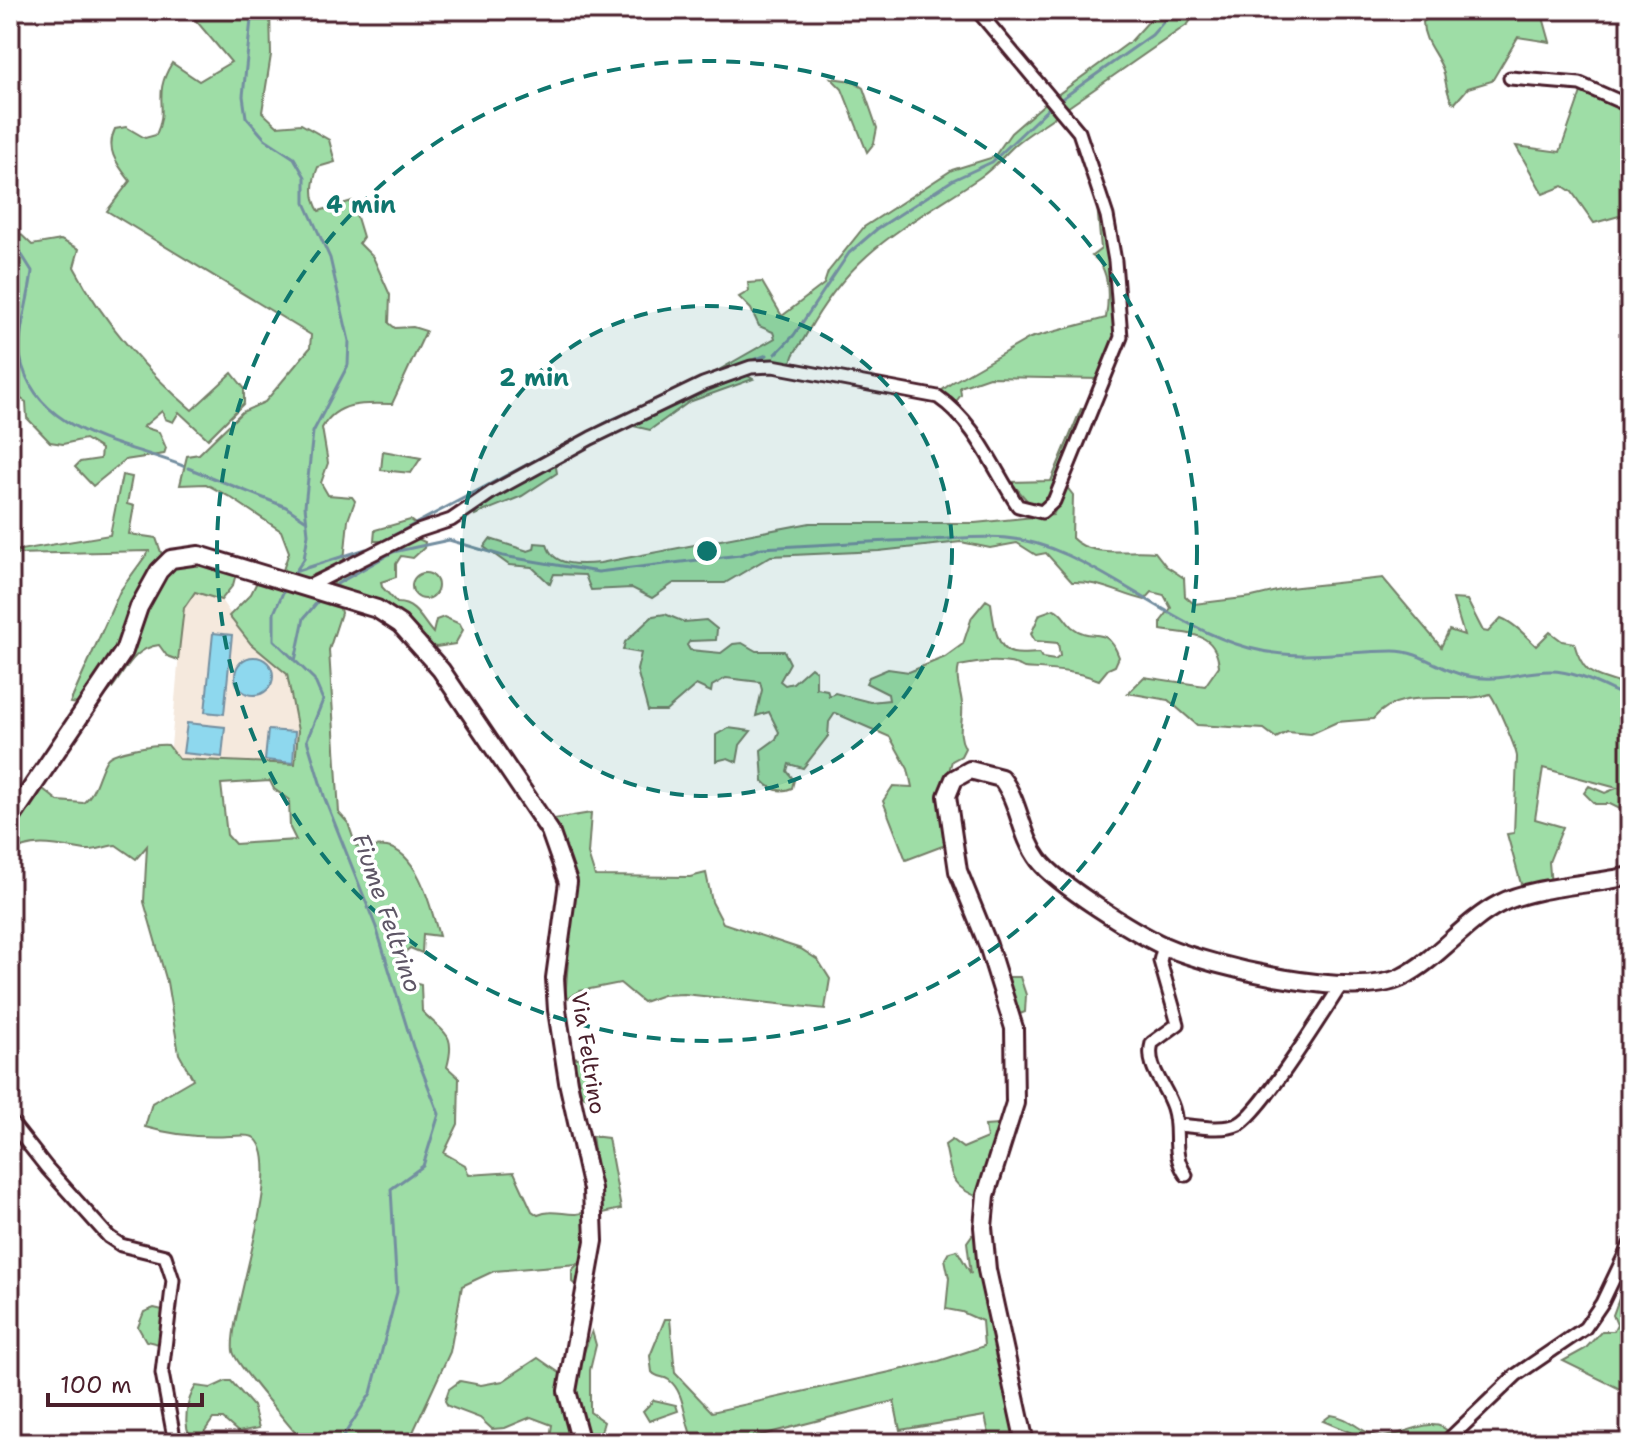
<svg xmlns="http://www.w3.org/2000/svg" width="1640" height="1453" font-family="'Shantell Sans',sans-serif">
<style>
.built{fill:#f5e9dd}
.green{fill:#9edda6;stroke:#747e68;stroke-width:2;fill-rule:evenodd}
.water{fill:#8ed8ee;stroke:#738ea0;stroke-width:2}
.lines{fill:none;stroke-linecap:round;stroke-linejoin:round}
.stream{stroke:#738ea0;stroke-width:3}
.street-casing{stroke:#4a1f2b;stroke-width:17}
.secondary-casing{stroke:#4a1f2b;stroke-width:22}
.street{stroke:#fff;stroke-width:11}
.secondary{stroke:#fff;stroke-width:16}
.ring{fill:none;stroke:#0f766e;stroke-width:4;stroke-dasharray:14 10}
.labels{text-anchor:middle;stroke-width:7;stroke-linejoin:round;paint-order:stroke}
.street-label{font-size:22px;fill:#4a1f2b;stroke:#fff}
.water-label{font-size:24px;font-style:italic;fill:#5e5666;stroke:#fff}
.centre{fill:#0f766e;stroke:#fff;stroke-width:4}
.ring-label{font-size:24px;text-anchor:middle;font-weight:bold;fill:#0f766e;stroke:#fff;stroke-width:7;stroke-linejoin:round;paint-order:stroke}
</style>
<rect width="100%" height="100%" fill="#fff"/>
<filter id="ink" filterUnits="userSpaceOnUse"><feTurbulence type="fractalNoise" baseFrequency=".0125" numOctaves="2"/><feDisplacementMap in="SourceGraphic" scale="16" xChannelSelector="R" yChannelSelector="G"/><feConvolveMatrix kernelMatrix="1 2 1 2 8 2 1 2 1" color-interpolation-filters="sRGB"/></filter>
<g filter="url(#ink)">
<!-- built -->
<polygon class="built" points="195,592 221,600 251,644 287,674 298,731 295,764 170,758 183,608"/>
<!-- green -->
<g class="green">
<path d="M187 10H270L271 55 262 112 277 126 301 124 329 140 335 162 318 167C312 182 310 197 319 211L352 201 363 237 359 243 373 257 390 295 389 323 395 328 413 327 426 331 392 404C365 403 337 401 322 428L328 463 321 483 328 495 352 497 355 501 348 520 344 561 307 578 282 573 289 552 281 531 230 497 206 484 180 485 187 456 199 454 242 412 265 402 310 348 311 335 107 211 130 181C117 164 105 150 115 129L126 127 145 138 156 135C170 105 151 97 172 63L199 81 231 62Z"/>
<polygon points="1159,10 1198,10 1188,24 1067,108 1056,96 1131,41"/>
<path d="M1440 10H1541L1550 42 1518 37 1492 81 1468 88 1455 103 1452 102C1446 91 1446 81 1443 70 1437 53 1423 42 1423 22Z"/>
<polygon points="831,78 852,81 863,88 877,128 874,143 867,152 842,89"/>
<polygon points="1586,91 1630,108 1630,213 1594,223 1572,192 1563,186 1543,194 1516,146 1560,152 1581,92"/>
<path d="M1049 100 1060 113C1045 124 1029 133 1015 145 1003 156 993 169 979 178 903 229 853 249 806 335 800 347 790 354 791 367L703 379 775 338 773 332 759 326 751 309 739 297 749 291 748 283 762 282 782 316 824 284 828 272 864 227 952 170 994 157 1011 133Z"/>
<path d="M1095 182 1116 304V337L1100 379 989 377 960 387 961 395 954 404 942 396 941 391 953 382 1030 338 1106 318C1109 298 1111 268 1092 256L1101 249Z"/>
<path d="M10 224 32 245 61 240 79 249 74 267C102 320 147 372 192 410L232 373 244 388V403L208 439 179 412 173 422 165 419 162 411 143 427 159 432 166 448 164 454 125 460 93 486 75 467 80 462 100 459 101 449 85 439 63 444 50 442 27 418 26 402 10 392Z"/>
<polygon points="746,375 753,379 689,402 650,430 629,425"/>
<polygon points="1081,409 1086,410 1055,489 1041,505 1030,504 1011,482 1051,481"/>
<polygon points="383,451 421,458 411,473 381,470"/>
<polygon points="555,462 557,473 522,496 475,515 476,506"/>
<polygon points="122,475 132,477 127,504 134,506 129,534 156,538 163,558 116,653 80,704 70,703 120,591 149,551 14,554 14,551 110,535"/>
<path d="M1066 486 1073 495 1072 538C1091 558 1130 549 1155 552L1166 566 1184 578 1185 596 1194 604 1252 597 1289 588 1383 578 1441 647 1449 630 1464 635 1453 599 1467 600 1483 631 1488 632 1501 618C1514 623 1526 636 1536 646L1550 632 1562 641 1574 643C1585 682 1599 673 1630 688V814L1610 804H1595L1584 793 1589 786 1605 793 1617 788 1543 768 1535 819 1563 827 1549 862 1551 886 1523 891 1507 834 1514 833C1515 807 1516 781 1517 757 1517 751 1496 701 1490 694 1456 706 1402 684 1373 719L1337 722 1311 734 1287 732 1276 738 1264 729 1197 725 1168 700 1128 693 1144 677 1205 686 1219 666C1215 629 1187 635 1161 630V621L1171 608 1164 595 1152 592 1145 600C1119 594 1100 581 1072 582L1046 553 1036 555 1017 543 990 548 961 542 879 551 771 556 725 583H674L652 598 632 588 591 590 585 575 554 574 550 584 532 567 509 565 484 547 490 539 528 551 534 549 535 543 547 544C552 567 581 565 600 563L810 523H975L1053 515Z"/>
<polygon points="410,520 419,527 387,541 374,541 375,530"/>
<path d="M416 538 425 542 424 548 413 558 401 556 396 564V577L381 582 382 587 397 603C416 603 422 621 433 633L436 620 444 617 460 624 463 630 455 644 436 647 428 644 391 611 333 584 338 576Z"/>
<path d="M196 560 237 570 233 585 221 600 195 592 184 608 178 660 167 656 159 645C121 650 123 695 89 704L172 564Z"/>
<circle cx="425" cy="586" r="13"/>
<path d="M260 576 338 600 341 613 329 650 339 813 348 823 356 846C366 849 377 845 387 847 419 853 431 909 439 936L423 934 422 953 410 948 398 958 407 981 421 985 422 1011C442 1033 457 1031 447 1067L459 1078 458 1124 444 1153 465 1165 469 1175 514 1172 532 1211 538 1215C556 1207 572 1220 590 1210L593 1240 579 1288 572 1282V1270L578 1264 494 1271 462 1286 450 1352 408 1443H304C292 1428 234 1363 233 1351 228 1312 289 1159 253 1137 247 1134 237 1136 230 1136 200 1138 173 1135 145 1127L152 1103 193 1079 179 1054 167 982 144 902 147 846 136 859 116 845C106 846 95 851 85 850 60 846 32 838 10 854V827L38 785 58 801 83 803C97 792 98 772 107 759 114 750 158 744 168 745L179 759 295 764 298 731 287 674 251 644 229 616 251 594ZM270 781 274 789 289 800 290 828 296 840 235 844 227 835 221 784Z"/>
<path d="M986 600 991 603C993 617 995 649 1013 653 1021 655 1031 653 1039 653L1042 658 1055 660 1060 656 1058 643 1035 641 1031 634 1040 614 1054 609C1063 613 1065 621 1072 627 1093 644 1106 622 1119 657L1115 666 1108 669 1099 680C1073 670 1049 670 1024 668 1007 658 978 662 959 666 955 680 961 691 962 704 964 721 956 732 965 748L961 756 952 761 945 784 948 844 906 860 883 801 893 786 912 787 908 769 890 737 835 713 829 722 828 736 803 768 789 764 787 771 794 780 792 788C781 793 771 790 763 781L761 750 776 739 779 732 769 712 756 716 762 690 760 682 726 678 712 686 711 692 696 685 666 711H648L637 670 641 653 623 650 625 642 653 616 665 614 684 622 706 620 717 629 716 640 690 641 687 645 690 650 721 653 733 644 742 643 756 651H784L790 663 780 681 785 685 793 683 811 667 816 671V688L827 690 829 696 835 693 870 702 889 700 888 694 866 683 869 677 888 669 909 672 945 657 963 644 972 617Z"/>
<polygon points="728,728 751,731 740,745 737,762 728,758 716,761 716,735"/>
<polygon points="591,813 588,854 595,876 690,877 706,873 712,902 723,923 801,949 818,960 830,979 825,1009 684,994 663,995 643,1002 620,983 580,991 565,1000 573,895 548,820"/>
<polygon points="1007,977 1020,977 1026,995 1025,1012 1015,1016"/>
<path d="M572 1057 584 1059C593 1072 599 1084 592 1099L582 1096Z"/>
<path d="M998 1125 981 1198C947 1186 952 1173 945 1145L952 1140 963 1148 987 1138 985 1126Z"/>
<polygon points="592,1136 608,1138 621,1209 603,1213"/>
<path d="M972 1235 977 1237 1020 1443H991L985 1416 900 1430 894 1401 730 1443H695C683 1424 687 1394 669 1380 663 1375 658 1379 652 1372L650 1356 665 1319H670L675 1373 712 1412 939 1361 984 1346 982 1321 962 1312 946 1309 949 1278 945 1259 949 1252 957 1250 971 1274 967 1242Z"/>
<polygon points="1630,1269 1630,1394 1563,1361 1585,1349 1602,1331 1614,1331 1617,1325 1613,1315"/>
<polygon points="154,1308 167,1311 163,1345 146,1341 138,1327 144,1312"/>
<path d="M592 1331 596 1345 590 1370V1412L604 1422 600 1435 591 1436C559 1411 580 1361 592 1331Z"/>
<polygon points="538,1358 564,1376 577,1443 549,1443 552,1425 531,1417 505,1428 492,1429 480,1418 448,1406 445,1401 449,1389 460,1381 481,1385 503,1381"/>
<path d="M226 1381H231L253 1406 259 1428 238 1432 223 1419H213L202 1435 193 1439C181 1427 187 1399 196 1386L211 1388Z"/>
<polygon points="654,1400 676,1405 678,1411 649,1421 643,1411"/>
<path d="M1331 1415C1351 1417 1365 1437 1383 1437 1401 1437 1436 1412 1450 1434L1442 1443H1376L1323 1421Z"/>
</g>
<!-- water -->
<g class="water">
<polygon points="213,633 232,635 224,714 205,712"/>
<circle cx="254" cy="676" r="19"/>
<polygon points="187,723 225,727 222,757 183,753"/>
<polygon points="268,730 295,732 293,763 265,760"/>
</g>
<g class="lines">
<!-- stream -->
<g class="stream">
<polyline points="252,10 243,96 246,117 265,139 294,158 305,177 305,203 330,258 349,341 348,365 313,432 305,506 308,534 304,559 291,578"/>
<polyline points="1060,100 1152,35 1174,10"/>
<path d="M10 236 32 271C30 295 17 335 20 356 35 434 123 442 183 466"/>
<polyline points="776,354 794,335 849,253 877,229 953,180 992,162 1052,105"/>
<polyline points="711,376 767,355"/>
<polyline points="188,468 286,507 305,520"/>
<polyline points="379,543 611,420 653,402"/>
<polyline points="297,571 366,549"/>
<path d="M337 584 393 552 449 540 503 556 598 572 740 555 762 548C817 545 871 541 925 540 979 538 1015 530 1067 555 1128 583 1184 630 1249 648 1302 662 1343 651 1393 651 1422 651 1440 671 1467 676 1500 683 1520 671 1550 671 1578 671 1605 688 1630 698"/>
<polyline points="285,588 274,613 274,640 314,679 323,700 307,740 325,799 376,927 413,1047 439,1114 423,1166 391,1189 397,1292 371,1393 339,1443"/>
<polyline points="295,661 304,618 319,600"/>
</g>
<!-- street casing -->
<g class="street-casing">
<g id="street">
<polyline points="1510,78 1580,84 1630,106"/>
<path d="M309 586 418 531 451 520 492 492 591 438 703 384 751 367 773 366 938 397C977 424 992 467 1018 506L1042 512 1054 501 1121 337 1115 261 1107 216 1079 132 977 10"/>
<path d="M1164 945 1160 961 1178 1024 1152 1043C1145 1067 1166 1085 1173 1108 1181 1133 1170 1152 1186 1175"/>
<polyline points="10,1121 47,1168 109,1237 121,1245 165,1256 173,1280 162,1373 175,1443"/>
<path d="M1177 1125C1195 1126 1222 1132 1239 1124 1262 1112 1324 1011 1342 984"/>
<polyline points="1445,1443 1516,1375 1585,1328 1602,1303 1630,1244"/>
</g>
</g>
<!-- secondary casing -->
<g class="secondary-casing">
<g id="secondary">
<polyline points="10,820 124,651 139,607 159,571 171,559 199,555 377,609 400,624 441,670 550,831 568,882 555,978 557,1010 568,1082 592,1189 594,1241 567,1391 581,1443"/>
<path d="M1025 1443 987 1270 983 1227 986 1195 1015 1103 1014 1028 988 945 958 871 947 796 954 779 970 770 1001 778C1020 802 1020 835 1039 860 1058 885 1134 932 1164 946 1212 967 1354 1001 1402 977 1438 959 1464 922 1499 904 1534 886 1591 885 1630 876"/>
</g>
</g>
<!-- street -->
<use href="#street" class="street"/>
<!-- secondary -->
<use href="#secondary" class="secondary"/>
</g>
</g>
<!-- distance rings -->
<circle cx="707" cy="551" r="245" fill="#0f766e" fill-opacity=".12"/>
<g class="ring">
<circle cx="707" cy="551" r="245"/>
<circle cx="707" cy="551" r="490"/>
</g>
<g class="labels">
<!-- street labels -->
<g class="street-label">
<text transform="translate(589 1053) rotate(81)" y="8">Via Feltrino</text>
</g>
<!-- water labels -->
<g class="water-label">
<text transform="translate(387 913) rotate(71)" y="8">Fiume Feltrino</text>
</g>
</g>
<circle cx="707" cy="551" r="12" class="centre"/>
<g class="ring-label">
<text x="361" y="213">4 min</text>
<text x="534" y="386">2 min</text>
</g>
<!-- margin -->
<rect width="1640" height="1453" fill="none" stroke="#fff" stroke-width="40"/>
<rect x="20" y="20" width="1600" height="1413" fill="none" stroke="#4a1f2b" stroke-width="3" filter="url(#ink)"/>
<!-- scale -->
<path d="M48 1393v12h154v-12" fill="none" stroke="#4a1f2b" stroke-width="4"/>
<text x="60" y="1393" font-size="24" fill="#4a1f2b" stroke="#ffffff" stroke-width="6" paint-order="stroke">100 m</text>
</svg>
